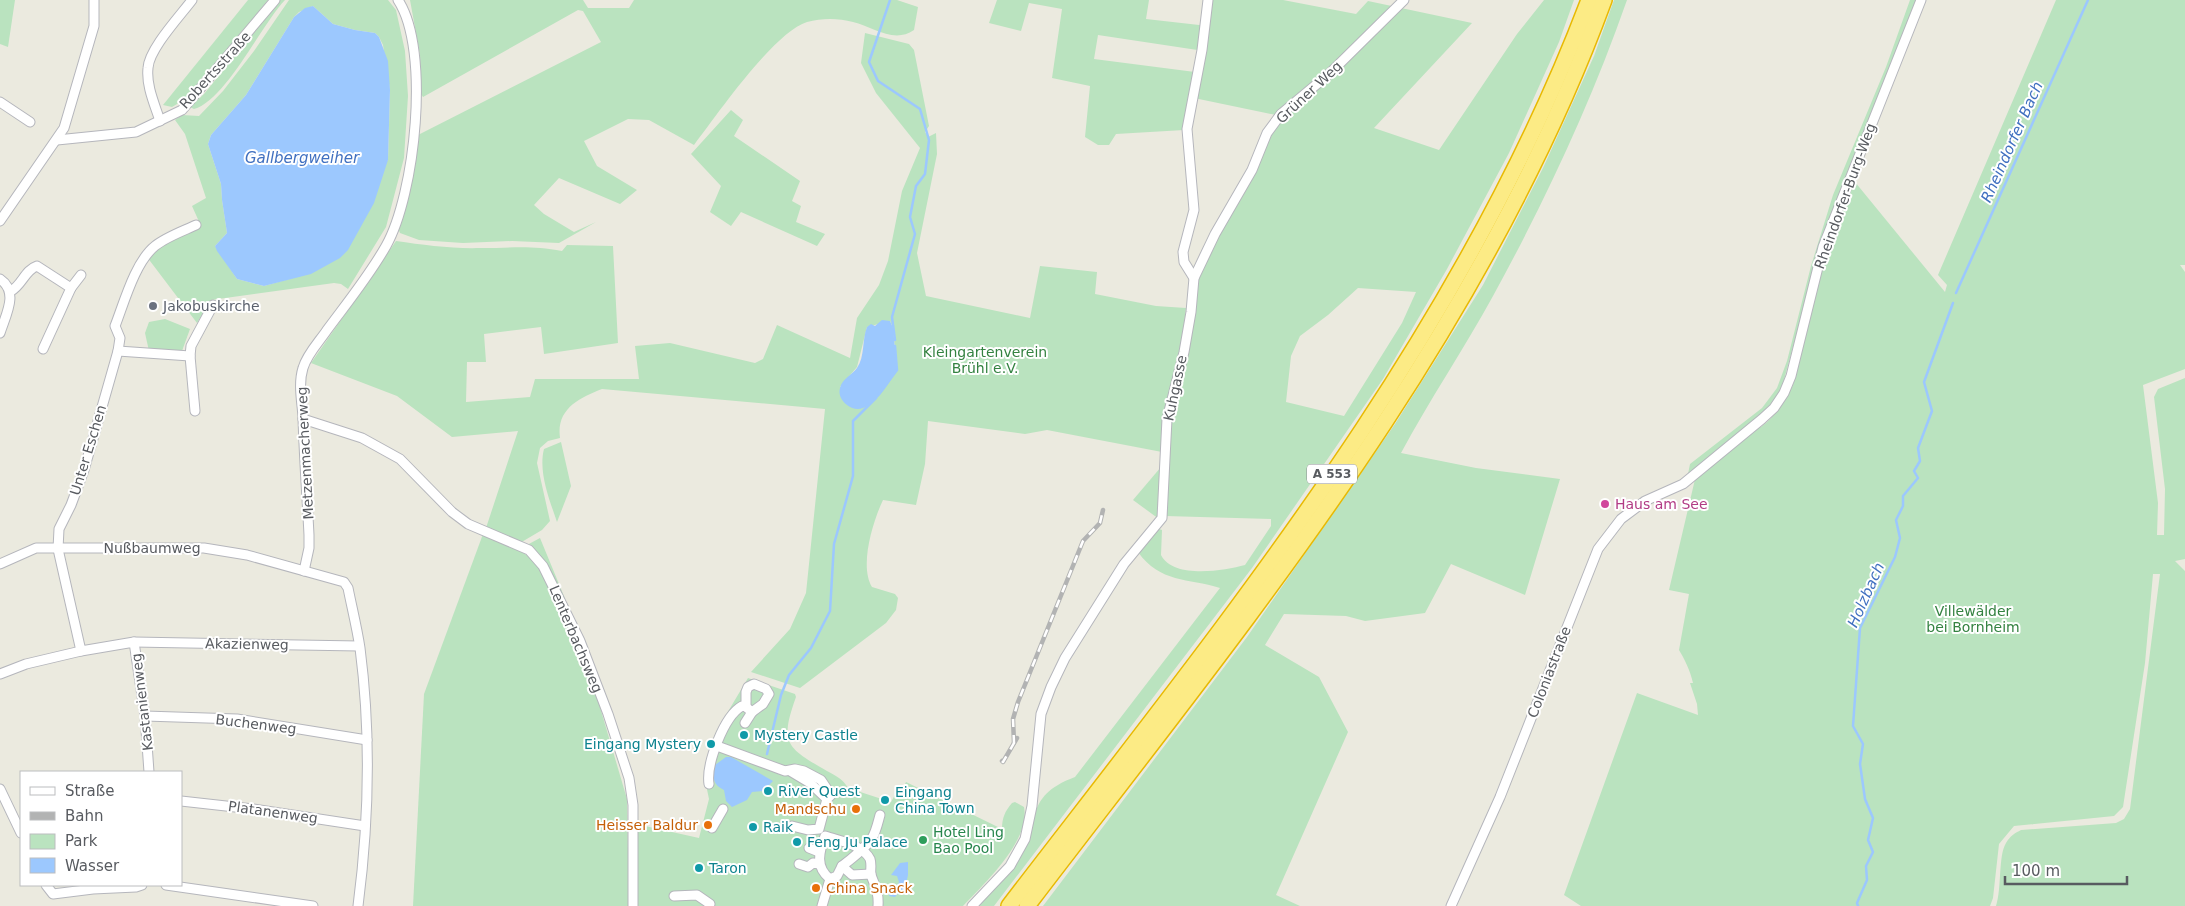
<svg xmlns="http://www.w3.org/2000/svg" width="2185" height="906" font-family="'DejaVu Sans',sans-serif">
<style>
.green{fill:#bae3bf;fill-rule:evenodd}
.water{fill:#9cc8fe}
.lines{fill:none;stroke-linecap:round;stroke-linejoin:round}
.stream{stroke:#9cc8fe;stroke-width:2.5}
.street-tunnel{stroke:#c6c6bf;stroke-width:9;stroke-dasharray:9 4.5;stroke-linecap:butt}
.street-casing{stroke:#b5b6bc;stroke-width:11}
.highway-casing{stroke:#e8b902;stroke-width:18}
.street{stroke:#fff;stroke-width:9}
.highway{stroke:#fceb85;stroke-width:15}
.rail-casing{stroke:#b2b3b3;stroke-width:4.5}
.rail{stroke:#fff;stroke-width:2.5;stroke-dasharray:8;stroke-linecap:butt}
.worship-dot{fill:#6b7280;stroke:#fff;stroke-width:2}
.hotel-dot{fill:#d1479c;stroke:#fff;stroke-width:2}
.culture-dot{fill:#0f9aa8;stroke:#fff;stroke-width:2}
.food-dot{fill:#e8710a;stroke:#fff;stroke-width:2}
.leisure-dot{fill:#2e9e5b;stroke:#fff;stroke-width:2}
.labels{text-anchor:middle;stroke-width:4;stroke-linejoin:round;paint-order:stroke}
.shield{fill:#fff;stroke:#8a8c90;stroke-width:1}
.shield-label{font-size:12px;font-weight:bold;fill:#585b60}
.street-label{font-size:14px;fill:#585b60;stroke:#fff}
.worship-label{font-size:14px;fill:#5b616d;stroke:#fff;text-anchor:start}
.park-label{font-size:14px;fill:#348241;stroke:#fff}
.hotel-label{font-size:14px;fill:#b23c85;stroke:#fff;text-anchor:start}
.culture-label{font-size:14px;fill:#0d838f;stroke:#fff;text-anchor:start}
.food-label{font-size:14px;fill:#c56008;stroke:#fff;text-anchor:end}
.leisure-label{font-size:14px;fill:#27864d;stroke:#fff;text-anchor:start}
.water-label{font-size:15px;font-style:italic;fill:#4070c0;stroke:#fff}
</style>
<rect width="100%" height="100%" fill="#ebeadf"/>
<!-- green -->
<g class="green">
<polygon points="0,0 15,0 8,47 0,44"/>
<polygon points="248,0 268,0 189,97 172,107 163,105"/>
<path d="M280 0H285C261 25 226 100 194 109L190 107 204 94Z"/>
<path d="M289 0H388L396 10 405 51 408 96 404 158 386 227 348 289 341 284 334 283 211 300 197 323 147 257 158 248 201 226 192 206 206 198 185 134 175 120 182 115 199 116 223 91 254 51ZM313 6 333 24 355 30 375 33 379 37 383 45 390 90 388 160 296 277 264 286 237 279 215 246 227 233 222 200 221 184 208 144 211 135 246 95 294 17 299 12Z"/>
<path d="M410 0H583L588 8H629L634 0H897L918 7 914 30C894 44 873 27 853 22 838 18 822 18 807 22 774 32 717 115 694 145L649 120 628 119 584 141 597 166 637 190 620 204 559 178 534 205 544 214 574 232 596 222 559 243 512 241 463 243 419 240 400 233 398 228 411 183 418 135 601 42 583 11 578 10 423 97 421 94 420 55Z"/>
<path d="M997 0H1149L1146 19 1208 26 1211 0H1283L1356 14 1368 1 1472 23 1374 128 1439 150 1517 34 1544 0H1574L1559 42 1509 153 1447 269 1383 379 1252 568 994 906H977C990 892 1006 879 1016 864 1042 825 1021 797 1075 777L1220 588C1188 578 1160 583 1138 552L1159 529 1162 530 1161 555C1173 579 1223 571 1245 565L1271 526V519L1165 516 1170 420 1197 279 1276 115 1194 98 1204 51 1098 35 1094 59 1195 72 1184 130 1116 134 1109 145H1098L1085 137 1090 86 1052 78 1062 9 1029 3 1021 31 989 23ZM1358 288 1416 292 1402 323 1344 416 1286 402 1291 356 1300 336 1328 315Z"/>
<path d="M1614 0H1627C1591 103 1545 201 1493 296 1464 349 1430 399 1401 453L1476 468 1560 479 1525 595 1451 564 1425 613 1365 621 1346 616 1284 614 1265 645 1319 677 1348 732 1276 895 1300 906H1043L1247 637 1395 424 1483 285 1543 168 1594 56Z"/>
<path d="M1910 0H1917L1823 236 1781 391C1758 425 1720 449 1688 474L1690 464 1762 408 1777 388 1787 361 1811 266 1833 195 1886 67Z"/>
<path d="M2056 0H2185V265H2180L2185 272V369L2143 385 2158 503 2157 535H2164L2165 489 2154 397 2158 389 2185 378V559L2175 561 2185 571V906H1996C2002 888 1998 856 2006 843 2010 836 2015 833 2021 830L2116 823 2124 819 2130 809 2160 574H2153L2145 663 2123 807 2114 816 2014 826 1999 844 1993 898 1990 906H1581L1564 895 1637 693 1698 715 1697 704 1690 683H1693C1690 670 1685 660 1679 650L1689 594 1669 590 1696 475 1757 426 1761 427C1776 416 1785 401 1793 385L1827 251 1852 184 1855 182 1945 292 1947 285 1938 275Z"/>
<path d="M865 33 909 44 914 50 929 126 925 132 928 137 936 133 937 154 917 253 926 296 1030 318 1040 266 1097 272 1095 294 1156 306 1186 308 1181 348 1178 354 1181 357 1162 452 1047 430 1025 434 928 421 925 464 916 505 883 500C873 521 859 566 872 587L895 594 898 598 896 610 886 623 800 688 751 672 790 629 806 593 825 409 602 389C579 398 556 409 560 438L548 441 540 448 537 463 550 521 542 530 520 543 486 528 518 431 452 437 397 396 311 363 396 241C424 245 453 249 481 248 512 248 531 245 562 251L567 245 613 246 618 343 544 354 541 327 484 334 486 362H467L466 402 530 397 535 379H639L635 346 670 343 755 363 763 359 777 325 850 358 857 318 879 285 888 261 902 191 920 148 876 93 861 63ZM890 321 893 328 897 370 840 387 857 367 867 327Z"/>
<polygon points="731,110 743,120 734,136 800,181 792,201 801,206 796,222 825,234 817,246 741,212 731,226 710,212 721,186 691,154"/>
<polygon points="165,319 190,329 182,351 149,351 145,333 149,322"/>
<path d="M561 442 571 486 557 522C550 501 538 472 544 449Z"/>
<polygon points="1161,467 1159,519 1133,500"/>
<polygon points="483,534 516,547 537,563 578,647 597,697 627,799 629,906 413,906 424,694"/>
<path d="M540 538 566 601C555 580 544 561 527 545Z"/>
<path d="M748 678 795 694 796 697C779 744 787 748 827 771 836 776 843 779 848 788L891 802 896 793 900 794 906 782 1002 829C1002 818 1005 811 1012 803L1015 802 1024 807C1031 840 984 884 963 906H636V824L699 838 709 799 705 780 706 763 711 744 717 730Z"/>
</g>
<!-- water -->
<g class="water">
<polygon points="313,6 333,24 355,30 375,33 379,37 388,61 390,90 388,160 374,203 348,250 340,258 311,274 264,286 237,279 217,251 215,246 227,233 222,200 221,184 208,144 211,135 246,95 294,17 305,8"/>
<path d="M882 320 890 321 893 328 897 370C888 385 867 421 847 405 842 401 838 395 840 388 842 379 852 375 857 368 865 357 862 339 867 327L871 324 875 326Z"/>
<path d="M726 757H731L773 781 763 791 752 792 747 800 732 807 726 801 724 790C712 784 713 778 715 765Z"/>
<polygon points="908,862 908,875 906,884 909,889 908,891 900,891 895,897 889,896 892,887 896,888 899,882 897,876 891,875 900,863"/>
</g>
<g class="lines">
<!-- stream -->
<g class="stream">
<polyline points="890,0 869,62 878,81 920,109 929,140 925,174 916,186 910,217 915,234 892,317 895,340"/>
<polyline points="1956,293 2088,0"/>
<polyline points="879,394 897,370 895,346"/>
<polyline points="767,754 781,695 789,675 811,648 830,611 834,544 853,476 853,421 876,398"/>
<polyline points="1858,906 1857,903 1867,880 1866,866 1873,852 1868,840 1873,818 1865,799 1860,764 1863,744 1853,726 1860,628 1895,557 1900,538 1896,520 1903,506 1903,496 1918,478 1914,471 1920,461 1918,448 1932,411 1924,382 1953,303"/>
</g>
<!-- street-tunnel -->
<polyline class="street-tunnel" points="883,804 885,800"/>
<!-- street casing -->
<g class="street-casing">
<g id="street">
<polyline points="0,102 30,122"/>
<path d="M160 121C155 105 146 86 148 68 149 49 180 16 192 0"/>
<polyline points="57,140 136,132 182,110 275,0"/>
<polyline points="0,221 64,128 94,26 94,0"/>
<polyline points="1194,278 1184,262 1183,252 1194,210 1187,129 1202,50 1208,0"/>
<path d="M0 279C19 292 6 314 0 333"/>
<polyline points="71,288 81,275"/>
<path d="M11 291C22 285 25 270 37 266L71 288 43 349"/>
<polyline points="118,351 190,356 191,346 213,305"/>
<polyline points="190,356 195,411"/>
<polyline points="303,419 362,438 400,459 452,512 468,524 529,550 543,566 580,641 608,714 629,778 633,805 633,906"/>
<path d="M0 564 36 548H204L247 555 344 582 348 588C352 608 357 628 360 648 371 733 369 821 358 906"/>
<path d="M304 571 309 548V535C307 495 304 456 303 417 302 401 298 384 303 368 307 354 319 342 327 330 347 303 369 276 386 246 415 195 431 50 398 0"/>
<polyline points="134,642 359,646"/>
<polyline points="0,674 26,664 81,651"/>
<polyline points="746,707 746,692 748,687 754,684 766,689 769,694 763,704 752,712"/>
<polyline points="145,716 237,719 367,740"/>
<polyline points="717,746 785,771 795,769 804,771 821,780 831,795 827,799 819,829 808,830 792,826"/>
<polyline points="790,771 810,783 827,799"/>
<path d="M149 772 145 716 134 642 81 651 58 549 59 529 71 505 84 470 118 351 120 338 115 326C124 303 135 262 155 246 166 237 183 231 196 225"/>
<path d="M709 784C706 764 724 716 742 706L746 707 752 712 745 723"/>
<polyline points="0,789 21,833"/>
<polyline points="181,801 253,809 365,826"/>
<polyline points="712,828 723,809"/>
<polyline points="809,848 819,852"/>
<polyline points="799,864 808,867 813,863 819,864"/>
<path d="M871 874 852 875 842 866C850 860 867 846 872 838 876 832 878 822 880 815"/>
<path d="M830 879C815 867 819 852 825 836 839 841 862 844 870 859 872 865 870 870 871 875 875 886 879 893 878 906"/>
<polyline points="46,885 53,894 93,889 136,887 142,885"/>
<polyline points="166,885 313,906"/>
<polyline points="674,896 697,895 710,904"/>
<polyline points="822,906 830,879 837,876 842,866"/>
<polyline points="972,906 1010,866 1025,839 1032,806 1041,714 1051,687 1065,658 1124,564 1162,518 1167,419 1184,352 1191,312 1194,278 1215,234 1252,170 1267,133 1281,114 1329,74 1404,0"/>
<polyline points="1451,906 1500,797 1598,549 1621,519 1645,501 1683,484 1762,419 1774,408 1784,393 1791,376 1823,247 1921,0"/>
</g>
</g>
<!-- highway casing -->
<g class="highway-casing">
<g id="highway">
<path d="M1009 906C1227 622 1461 339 1589 0"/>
<path d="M1027 906C1243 623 1480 339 1604 0"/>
</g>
</g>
<!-- street -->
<use href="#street" class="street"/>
<!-- highway -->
<use href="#highway" class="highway"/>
<!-- rail casing -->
<g class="rail-casing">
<g id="rail">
<polyline points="1014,743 1013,719 1018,702 1083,541 1100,523 1103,510"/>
<polyline points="1002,761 1003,762 1017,738"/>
</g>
</g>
<!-- rail -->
<use href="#rail" class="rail"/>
</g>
<!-- markers -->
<circle class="worship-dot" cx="153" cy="306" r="5"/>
<circle class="hotel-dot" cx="1605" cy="504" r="5"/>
<g class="culture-dot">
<circle cx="744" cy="735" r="5"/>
<circle cx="711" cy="744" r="5"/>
<circle cx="768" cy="791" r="5"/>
<circle cx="885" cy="800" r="5"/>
<circle cx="753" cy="827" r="5"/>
<circle cx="797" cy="842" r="5"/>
<circle cx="699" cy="868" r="5"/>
</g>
<g class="food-dot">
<circle cx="856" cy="809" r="5"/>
<circle cx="708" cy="825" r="5"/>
<circle cx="816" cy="888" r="5"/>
</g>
<circle class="leisure-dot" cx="923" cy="840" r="5"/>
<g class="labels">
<!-- shield labels -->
<rect class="shield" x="1307" y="464.5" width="50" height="19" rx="4"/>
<g class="shield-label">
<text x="1332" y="478">A 553</text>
</g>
<!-- street labels -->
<g class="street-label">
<text transform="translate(215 70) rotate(-48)" y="5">Robertsstraße</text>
<text transform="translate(1309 92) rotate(-43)" y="5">Grüner Weg</text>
<text transform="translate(1845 196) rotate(-70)" y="5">Rheindorfer-Burg-Weg</text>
<text transform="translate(1175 388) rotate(-78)" y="5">Kuhgasse</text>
<text transform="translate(88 450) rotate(-73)" y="5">Unter Eschen</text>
<text transform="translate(305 453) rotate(-93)" y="5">Metzenmacherweg</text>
<text x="152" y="553">Nußbaumweg</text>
<text transform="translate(576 639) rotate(67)" y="5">Lenterbachsweg</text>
<text transform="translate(247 644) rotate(1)" y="5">Akazienweg</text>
<text transform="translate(1549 672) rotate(-69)" y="5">Coloniastraße</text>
<text transform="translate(142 702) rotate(-97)" y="5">Kastanienweg</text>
<text transform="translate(256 724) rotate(7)" y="5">Buchenweg</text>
<text transform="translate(273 812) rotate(8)" y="5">Platanenweg</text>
</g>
<!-- worship labels -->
<g class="worship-label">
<text x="163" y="311">Jakobuskirche</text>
</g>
<!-- park labels -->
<g class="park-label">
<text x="985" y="357">Kleingartenverein<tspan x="985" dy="16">Brühl e.V.</tspan></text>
<text x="1973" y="616">Villewälder<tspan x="1973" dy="16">bei Bornheim</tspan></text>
</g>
<!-- hotel labels -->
<g class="hotel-label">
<text x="1615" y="509">Haus am See</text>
</g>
<!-- culture labels -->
<g class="culture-label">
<text x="754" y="740">Mystery Castle</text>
<text x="701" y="749" text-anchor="end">Eingang Mystery</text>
<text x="778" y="796">River Quest</text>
<text x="895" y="797">Eingang<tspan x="895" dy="16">China Town</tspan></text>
<text x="763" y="832">Raik</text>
<text x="807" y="847">Feng Ju Palace</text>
<text x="709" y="873">Taron</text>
</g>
<!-- food labels -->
<g class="food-label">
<text x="846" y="814">Mandschu</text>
<text x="698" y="830">Heisser Baldur</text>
<text x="826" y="893" text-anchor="start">China Snack</text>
</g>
<!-- leisure labels -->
<g class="leisure-label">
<text x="933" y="837">Hotel Ling<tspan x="933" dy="16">Bao Pool</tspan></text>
</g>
<!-- water labels -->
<g class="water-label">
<text transform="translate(2012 142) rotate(-66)" y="5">Rheindorfer Bach</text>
<text x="302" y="163">Gallbergweiher</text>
<text transform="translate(1866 595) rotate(-66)" y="5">Holzbach</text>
</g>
</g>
<!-- legend -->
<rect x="20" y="771" width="162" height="115" fill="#ffffff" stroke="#bcbdbf"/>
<rect x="30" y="787" width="25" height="8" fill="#ffffff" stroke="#bcbdbf"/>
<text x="65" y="796" font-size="15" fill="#585b60">Straße</text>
<rect x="30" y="812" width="25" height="8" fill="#b2b3b3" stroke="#bcbdbf"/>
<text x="65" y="821" font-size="15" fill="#585b60">Bahn</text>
<rect x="30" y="834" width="25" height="15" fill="#bae3bf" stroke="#bcbdbf"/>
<text x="65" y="846" font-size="15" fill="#585b60">Park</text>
<rect x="30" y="858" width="25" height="15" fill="#9cc8fe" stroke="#bcbdbf"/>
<text x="65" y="871" font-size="15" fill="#585b60">Wasser</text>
<!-- scale -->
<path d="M2005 876v8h122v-8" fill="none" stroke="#585b60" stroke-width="2.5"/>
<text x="2012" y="876" font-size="15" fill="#585b60" stroke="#ffffff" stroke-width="4" paint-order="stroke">100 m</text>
</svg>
